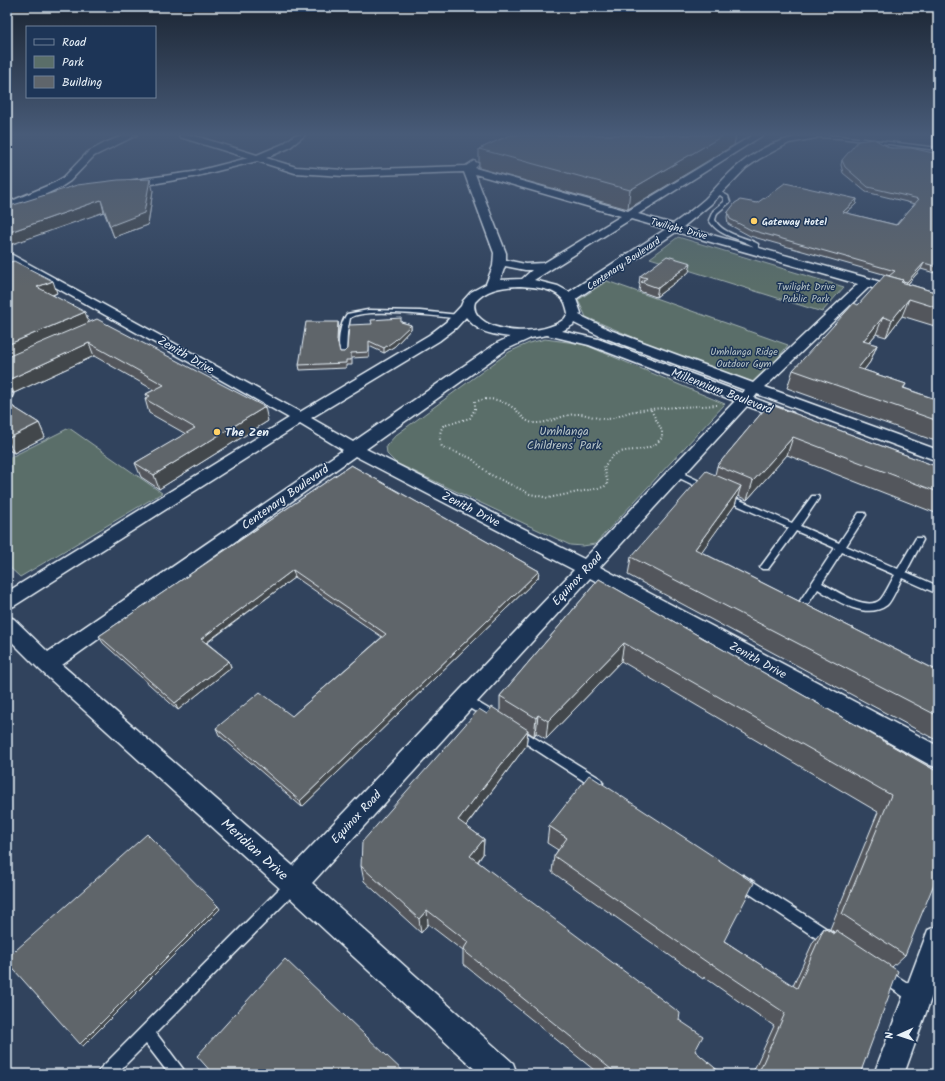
<svg xmlns="http://www.w3.org/2000/svg" width="945" height="1081" font-family="Kalam,sans-serif">
<style>
.green{fill:#5a6e69;stroke:#a1b0b0}
.lines{fill:none;stroke-linecap:round;stroke-linejoin:round}
.service-casing{stroke:#e8f1f8;stroke-width:3}
.minor-casing{stroke:#e8f1f8;stroke-width:3}
.path{stroke:#e8f1f8;stroke-width:2;stroke-dasharray:1 2.5;stroke-linecap:butt}
.service{fill:#1d3557;fill-rule:evenodd}
.minor{fill:#1d3557;fill-rule:evenodd}
.wall{fill:#52575c;stroke:#e8f1f8}
.shaded-wall{fill:#42474b;stroke:#e8f1f8}
.building{fill:#5f656b;stroke:#e8f1f8}
.poi-dot{fill:#ffd166;stroke:#1d3557;stroke-width:1.5}
.labels{text-anchor:middle;stroke-width:3;stroke-linejoin:round;paint-order:stroke}
.far-poi-label{font-size:10px;font-weight:bold;fill:#e8f1f8;stroke:#1d3557;text-anchor:start}
.far-street-label{font-size:10px;fill:#e8f1f8;stroke:#1d3557}
.far-park-label{font-size:10px;fill:#b6c3c6;stroke:#1d3557}
.street-label{font-size:12px;fill:#e8f1f8;stroke:#1d3557}
.park-label{font-size:12px;fill:#b6c3c6;stroke:#1d3557}
.poi-label{font-size:12px;font-weight:bold;fill:#e8f1f8;stroke:#1d3557;text-anchor:start}
.near-street-label{font-size:14px;fill:#e8f1f8;stroke:#1d3557}
</style>
<rect width="100%" height="100%" fill="#31435d"/>
<filter id="ink" filterUnits="userSpaceOnUse"><feTurbulence type="fractalNoise" baseFrequency=".025" numOctaves="2"/><feDisplacementMap in="SourceGraphic" scale="8" xChannelSelector="R" yChannelSelector="G"/><feConvolveMatrix kernelMatrix="1 2 1 2 8 2 1 2 1" color-interpolation-filters="sRGB"/></filter>
<g filter="url(#ink)">
<!-- green -->
<g class="green">
<polygon points="678,237 844,287 822,312 650,258"/>
<polygon points="607,281 788,345 754,389 586,317 578,300"/>
<polygon points="545,339 583,344 725,404 595,544 583,546 570,545 396,463 387,454 386,446 396,435 509,352 529,343"/>
<polygon points="69,428 162,493 20,577 7,565 7,459"/>
</g>
<g class="lines">
<!-- service casing -->
<g class="service-casing">
<g id="service">
<polygon points="815,135 840,136 938,148 938,150 840,138 817,137"/>
<path d="M717 190 728 196 730 202 717 213 715 220C723 235 744 236 758 244V251H754L753 246C738 237 719 237 709 220L713 211 724 202V198L715 191Z"/>
<path d="M368 310 420 311 459 315 462 317 459 319C440 316 363 307 350 318L347 333 346 354 345 355H341C337 344 340 323 347 314Z"/>
<polygon points="7,390 13,394 10,400 7,400"/>
<polygon points="676,470 708,485 709,487 705,490 702,489 673,475 672,473 673,471"/>
<path d="M726 494 792 523 812 496H818L819 498 800 526 839 543 859 513H865L866 515 846 546 898 569 916 538H922L923 540 906 572 938 586V594L902 578C898 585 892 601 887 605 866 621 835 600 818 589L800 616H794L792 613 794 610 835 548 796 531 768 569H762L760 567 762 565 789 528 723 499 722 497 723 495ZM842 552 895 575C891 581 885 595 880 600 866 612 835 590 822 583Z"/>
<polygon points="465,695 502,717 504,720 502,723 498,725 494,723 461,703 460,700 461,697"/>
<polygon points="517,727 601,779 603,783 601,787 597,788 593,787 513,735 511,732 513,729"/>
<polygon points="743,875 835,934 837,939 835,944 830,946 825,944 738,886 737,881 738,876"/>
<polygon points="293,878 298,880 300,885 298,890 156,1033 183,1069 186,1074 169,1074 146,1044 116,1074 97,1074 100,1069 288,880"/>
<polygon points="884,968 920,991 922,996 920,1001 915,1003 910,1001 879,980 877,975 879,970"/>
</g>
</g>
<!-- minor casing -->
<g class="minor-casing">
<g id="minor">
<polygon points="125,135 137,135 94,156 70,181 61,187 40,197 7,209 7,203 54,183 64,177 88,152 105,143"/>
<path d="M179 135H192L257 155 283 144 295 135H305L289 148 266 158 296 167 344 170 466 166 474 161 479 164 475 168 628 211 753 135H763L638 214 673 224C684 216 695 208 705 199 717 187 727 174 740 164 762 146 789 135 817 135L816 138 789 143 759 159 746 168 711 204 683 227 871 279 880 282 882 285 880 288 876 289 869 287 765 387 938 450V461L757 394 754 398 793 413 796 416 793 419 788 421 747 406 600 567 938 746V768L930 765 590 578 312 883 513 1063 517 1074H480L285 893 40 670 7 637V616L14 619 48 652 343 450 300 424 14 606 7 608V592L289 418 7 260V252L300 412 429 335 446 322 461 306 463 301 471 292 486 284 493 266 494 253 464 172 344 176 295 173 257 161 193 177 146 185 124 186 122 184 127 181 193 172 248 158 180 137ZM475 174 621 216 544 263 525 264 506 260V253ZM631 219 666 229 569 292 558 286 534 280ZM676 232 858 284 753 383 610 330 579 315 581 313 576 299ZM505 266 525 270H532L522 279 500 280ZM518 286C532 287 555 287 564 301 566 304 567 309 568 313 567 315 565 319 563 320 543 335 494 335 478 316 475 312 473 308 475 302 486 289 501 287 518 286ZM466 317C479 333 490 334 510 337L497 343 353 442 311 418 439 341 456 328ZM574 323 600 336 745 390 742 393 598 339 562 331 573 325ZM547 335 589 345 735 401 584 559 366 449 507 349 531 338ZM355 456 574 570 293 866 62 665Z"/>
<polygon points="938,926 938,979 904,1074 874,1074 928,930"/>
</g>
</g>
<!-- path -->
<path class="path" d="M651 410 662 431V438C659 440 656 445 652 446 633 455 616 443 604 468L608 483 604 487 548 498 530 494 489 474 471 458 442 447C439 439 439 433 443 426L470 418 475 409V402C489 396 503 400 515 409 521 415 525 422 534 423 549 424 561 415 576 414 586 413 595 419 606 419 616 419 625 412 635 411 662 407 690 407 717 405"/>
<!-- service -->
<use href="#service" class="service"/>
<!-- minor -->
<use href="#minor" class="minor"/>
</g>
<!-- wall -->
<g class="wall">
<polygon points="510,135 736,135 734,145 628,209 479,168 479,149"/>
<polygon points="890,148 938,154 938,274 921,269 908,284 938,293 938,327 902,316 886,337 876,334 869,343 877,345 870,362 864,370 906,384 904,388 938,400 938,442 787,388 793,370 858,305 890,276 750,236 728,224 727,217 728,212 757,203 857,199 856,204 846,213 896,225 915,204 866,192 843,173 841,165 842,160"/>
<polygon points="153,190 148,225 114,237 104,212 7,207"/>
<polygon points="7,263 57,293 53,295 89,323 268,421 159,489 141,477 135,463 186,434 149,413 145,399 147,398 146,394 154,390 94,356 14,393 7,389"/>
<polygon points="689,272 656,297 639,291 640,285 639,284 640,276"/>
<polygon points="401,322 411,325 411,329 395,346 384,353 369,346 369,357 352,358 352,365 346,365 346,368 300,370 299,365 339,327 338,343 340,352 344,352"/>
<polygon points="7,403 39,423 45,437 14,453 7,449"/>
<polygon points="769,404 938,467 938,514 787,455 747,500 738,496 735,505 701,552 938,671 938,741 628,575 631,557 715,475 717,466"/>
<polygon points="351,465 539,571 538,578 302,807 219,735 216,728 292,716 382,637 295,577 207,643 229,661 231,668 178,710 103,643 99,636"/>
<polygon points="599,579 938,772 905,955 892,967 860,1074 752,1074 774,1026 704,977 703,979 552,872 554,856 558,850 547,843 549,826 793,986 813,942 824,928 833,933 834,932 830,929 878,812 621,661 546,739 536,733 534,736 528,732 526,746 466,826 484,839 483,854 478,862 679,1020 695,1051 721,1074 599,1074 463,964 463,951 428,924 421,933 364,881 361,866 500,712 500,696"/>
</g>
<!-- shaded-wall -->
<g class="shaded-wall">
<polygon points="724,135 736,135 734,145 628,209 630,190"/>
<polygon points="150,179 153,190 148,225 114,237 110,226"/>
<polygon points="857,199 856,204 841,217 843,212"/>
<polygon points="101,200 104,212 7,246 7,233"/>
<polygon points="691,263 689,272 656,297 658,288"/>
<polygon points="924,263 921,269 904,288 907,282"/>
<polygon points="53,281 57,293 42,299 37,287"/>
<polygon points="909,299 902,316 886,337 892,320"/>
<polygon points="85,312 90,325 7,361 7,345"/>
<polygon points="883,317 876,334 856,358 863,341"/>
<polygon points="338,322 339,327 338,345 337,340"/>
<polygon points="411,325 411,329 395,346 384,353 384,348"/>
<polygon points="89,343 94,356 14,393 8,380"/>
<polygon points="877,345 870,362 852,386 858,368"/>
<polygon points="265,407 268,421 159,489 154,475"/>
<polygon points="39,423 45,437 14,453 7,439"/>
<polygon points="793,437 787,455 747,500 753,481"/>
<polygon points="741,486 735,505 690,568 695,549"/>
<polygon points="293,570 295,577 203,645 201,639"/>
<polygon points="539,571 538,578 302,807 300,801"/>
<polygon points="624,643 621,661 546,739 548,721"/>
<polygon points="229,661 231,668 178,710 175,703"/>
<polygon points="538,715 536,733 534,736 536,718"/>
<polygon points="528,730 526,746 458,836 458,820"/>
<polygon points="484,839 483,854 470,871 470,856"/>
<polygon points="218,906 220,909 83,1046 80,1044"/>
<polygon points="427,910 428,924 421,933 419,919"/>
</g>
<!-- building -->
<g class="building">
<polygon points="510,135 724,135 630,190 479,149"/>
<polygon points="874,139 890,148 911,148 938,154 938,267 924,263 907,282 902,281 903,280 889,276 895,271 751,230 730,219 728,212 735,203 740,200 757,203 785,183 857,199 843,212 896,225 919,199 868,187 845,167 842,160 858,141"/>
<polygon points="150,179 144,213 110,226 101,200 7,233 7,207 77,185 118,180"/>
<polygon points="667,256 691,263 658,288 641,282 647,278 640,276"/>
<polygon points="14,261 53,281 37,287 85,312 7,345 7,263"/>
<polygon points="885,275 903,280 901,282 938,293 938,308 909,299 892,320 883,317 863,341 877,345 858,368 906,384 903,388 938,400 938,421 793,370 854,303 858,305"/>
<polygon points="401,318 401,322 411,325 394,341 384,348 369,341 369,352 351,353 351,360 346,360 346,363 299,365 306,322 338,322 337,340 340,352 344,352 347,349 349,325 372,324 371,320"/>
<polygon points="97,319 265,407 154,475 135,463 195,428 145,399 150,396 146,394 164,385 89,343 8,380 7,379 7,357"/>
<polygon points="7,403 39,423 7,439"/>
<polygon points="769,404 938,467 938,492 793,437 753,481 717,466"/>
<polygon points="351,465 539,571 300,801 216,728 260,692 292,716 386,634 293,570 201,639 229,661 175,703 99,636"/>
<polygon points="706,471 741,486 695,549 938,671 938,716 631,557"/>
<polygon points="599,579 938,772 938,874 905,955 842,914 891,795 624,643 548,721 538,715 536,718 500,696"/>
<polygon points="492,707 528,730 458,820 484,839 470,856 680,1013 679,1020 703,1036 695,1051 721,1073 721,1074 617,1074 463,950 468,942 427,910 419,919 361,866 362,842 479,709 487,714"/>
<polygon points="589,775 754,883 724,941 797,988 824,928 834,934 836,930 898,971 860,1074 758,1074 785,1013 712,964 711,965 554,856 567,838 549,826"/>
<polygon points="147,834 218,906 80,1044 7,962 7,958"/>
<polygon points="285,959 406,1074 213,1074 197,1056"/>
</g>
</g>
<!-- sky -->
<linearGradient id="sky" x2="0" y2="1"><stop stop-color="#1b2533"/><stop offset="0.47" stop-color="#485b78"/><stop offset="1" stop-color="#485b78" stop-opacity="0"/></linearGradient>
<rect width="945" height="286" fill="url(#sky)"/>
<!-- markers -->
<g class="poi-dot">
<circle cx="754" cy="221" r="4"/>
<circle cx="217" cy="432" r="4"/>
</g>
<g class="labels">
<!-- far-poi labels -->
<g class="far-poi-label">
<text x="762" y="225">Gateway Hotel</text>
</g>
<!-- far-street labels -->
<g class="far-street-label">
<text transform="translate(679 228) rotate(15)" y="4">Twilight Drive</text>
<text transform="translate(623 263) rotate(-34)" y="4">Centenary Boulevard</text>
</g>
<!-- far-park labels -->
<g class="far-park-label">
<text x="806" y="290">Twilight Drive<tspan x="806" dy="12">Public Park</tspan></text>
<text x="744" y="355">Umhlanga Ridge<tspan x="744" dy="12">Outdoor Gym</tspan></text>
</g>
<!-- street labels -->
<g class="street-label">
<text transform="translate(186 355) rotate(30)" y="4">Zenith Drive</text>
<text transform="translate(722 391) rotate(21)" y="4">Millennium Boulevard</text>
<text transform="translate(285 497) rotate(-35)" y="4">Centenary Boulevard</text>
<text transform="translate(471 509) rotate(27)" y="4">Zenith Drive</text>
<text transform="translate(577 579) rotate(-47)" y="4">Equinox Road</text>
<text transform="translate(758 660) rotate(29)" y="4">Zenith Drive</text>
<text transform="translate(356 817) rotate(-47)" y="4">Equinox Road</text>
</g>
<!-- park labels -->
<g class="park-label">
<text x="564" y="435">Umhlanga<tspan x="564" dy="14">Childrens' Park</tspan></text>
</g>
<!-- poi labels -->
<g class="poi-label">
<text x="225" y="436">The Zen</text>
</g>
<!-- near-street labels -->
<g class="near-street-label">
<text transform="translate(255 849) rotate(42)" y="5">Meridian Drive</text>
</g>
</g>
<!-- margin -->
<rect width="945" height="1081" fill="none" stroke="#1d3557" stroke-width="24"/>
<rect x="12" y="12" width="921" height="1057" fill="none" stroke="#e8f1f8" stroke-width="1.5" filter="url(#ink)"/>
<!-- legend -->
<rect x="26" y="26" width="130" height="72" fill="#1d3557" stroke="#6e8097"/>
<rect x="34" y="39" width="20" height="6" fill="#1d3557" stroke="#6e8097"/>
<text x="62" y="46" font-size="12" fill="#e8f1f8">Road</text>
<rect x="34" y="56" width="20" height="12" fill="#5a6e69" stroke="#6e8097"/>
<text x="62" y="66" font-size="12" fill="#e8f1f8">Park</text>
<rect x="34" y="76" width="20" height="12" fill="#5f656b" stroke="#6e8097"/>
<text x="62" y="86" font-size="12" fill="#e8f1f8">Building</text>
<!-- north arrow -->
<g transform="translate(899 1035) rotate(267)" stroke="#1d3557" stroke-width="3" paint-order="stroke">
<path d="M0-3L7 15L0 10L-7 15Z" fill="#e8f1f8"/>
<text y="-6" font-size="11" font-weight="bold" text-anchor="middle" fill="#e8f1f8">N</text>
</g>
</svg>
